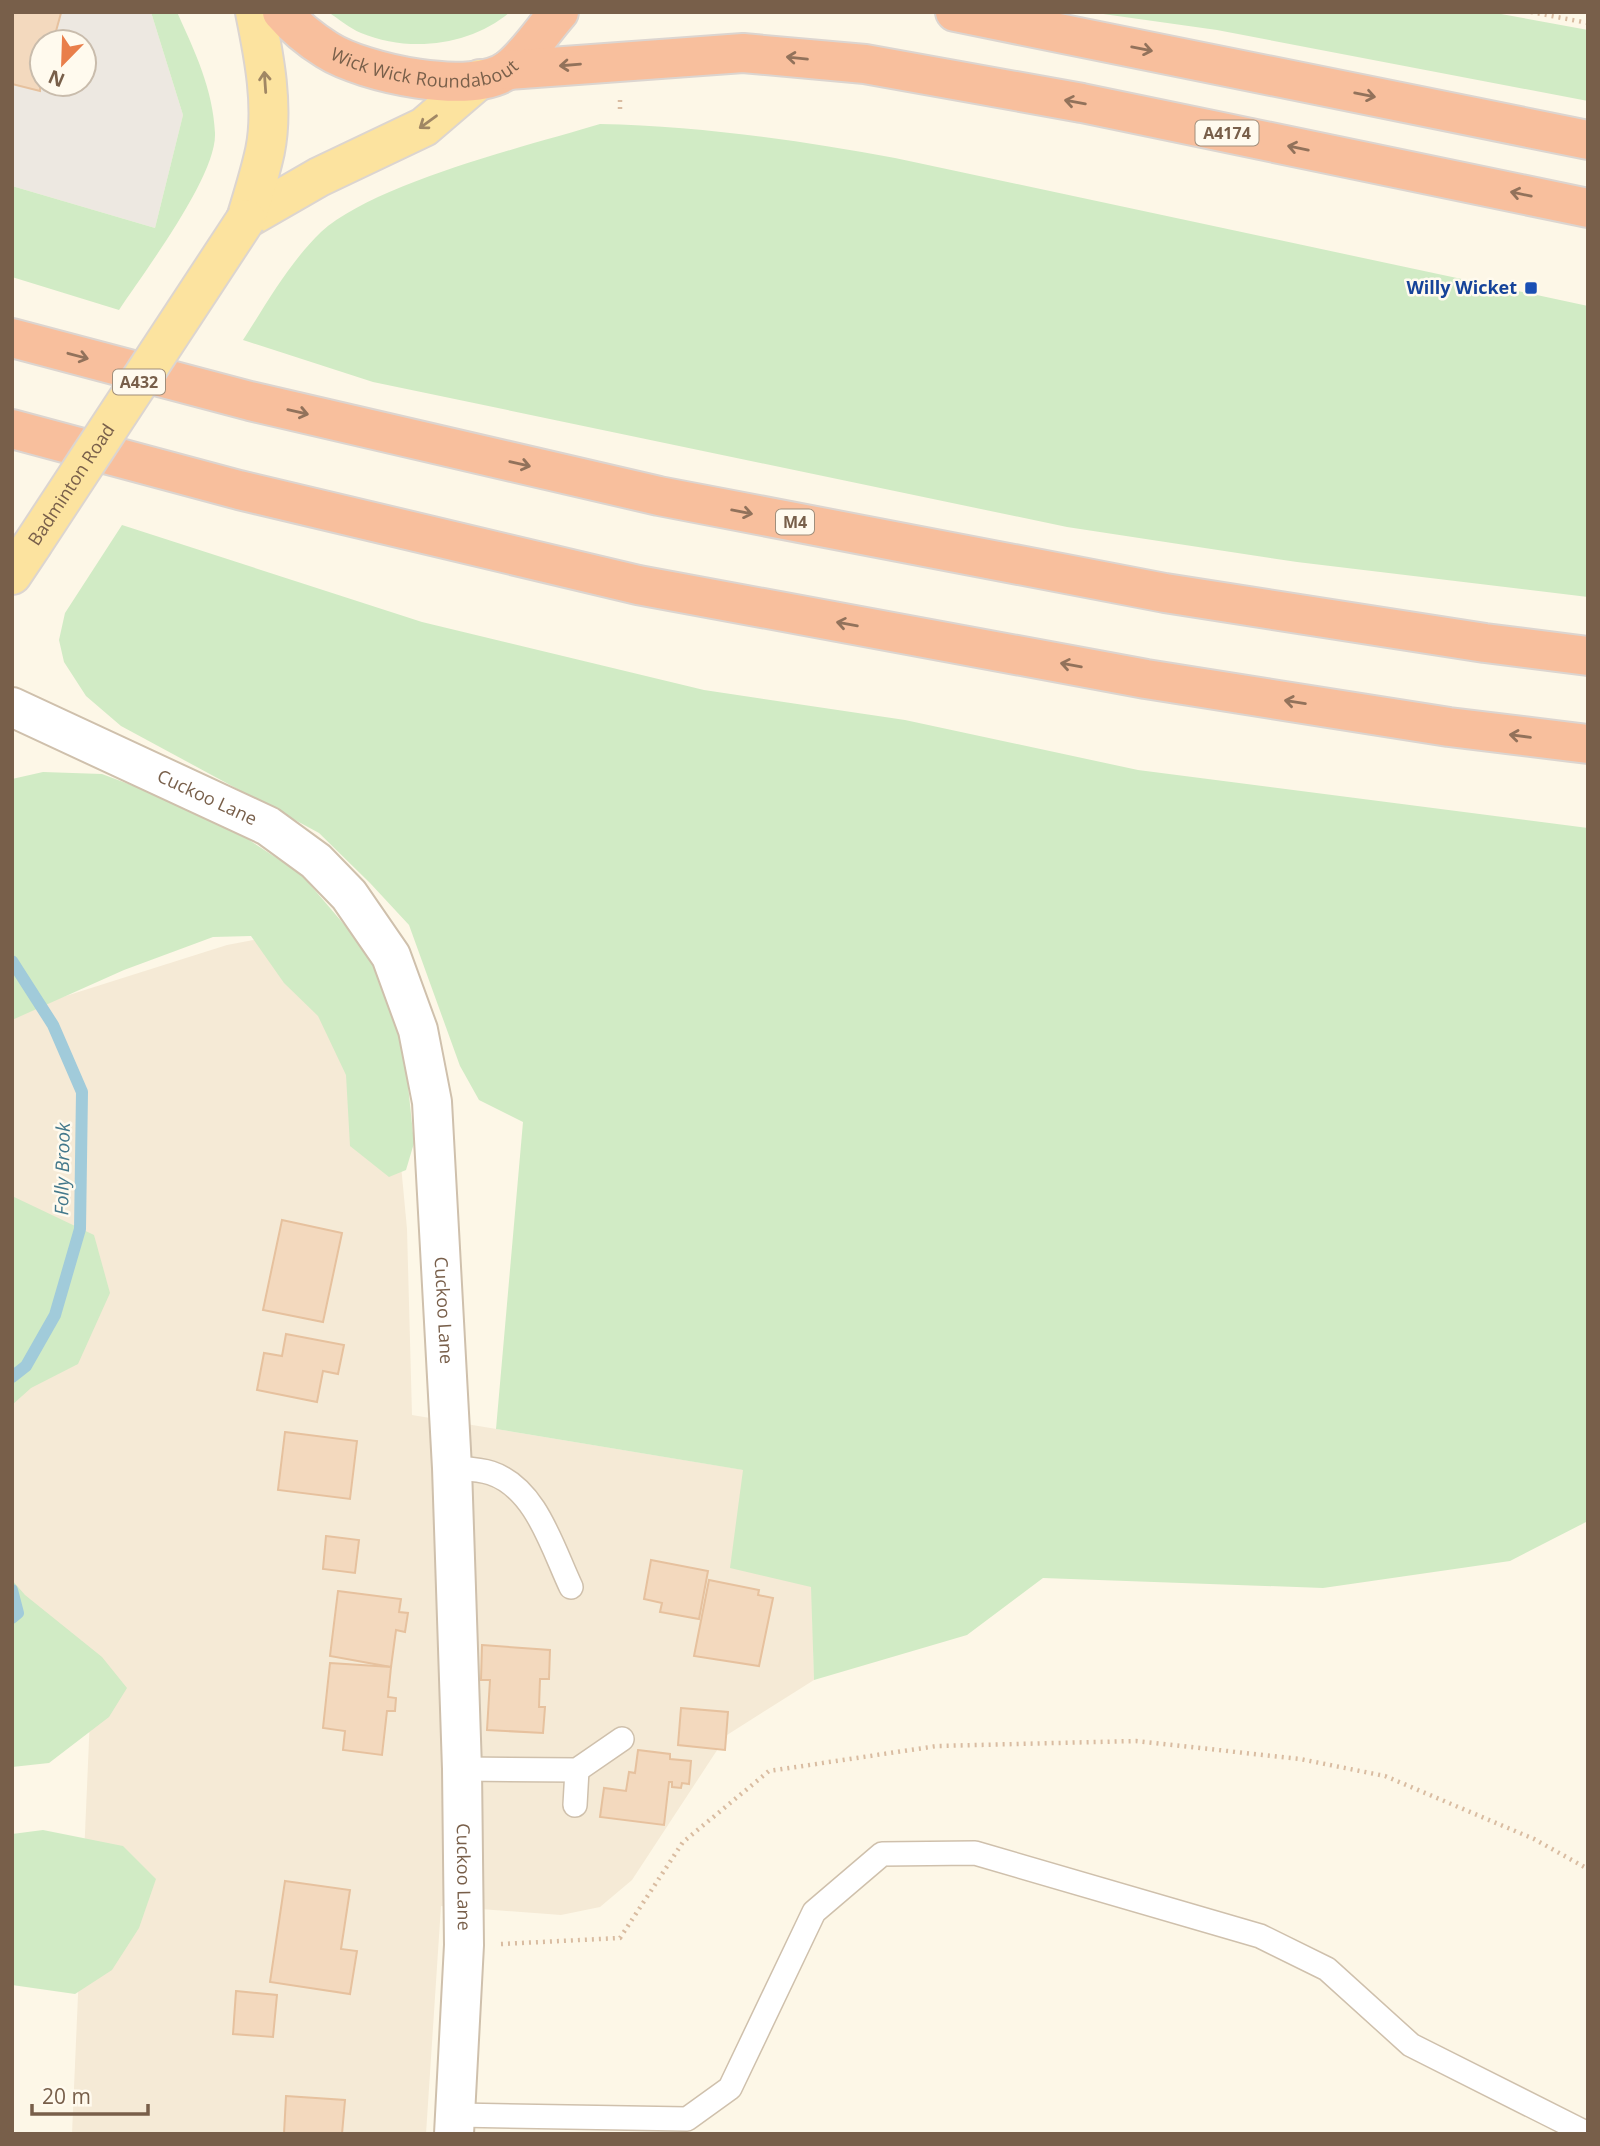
<svg xmlns="http://www.w3.org/2000/svg" width="1600" height="2146" font-family="'Open Sans',sans-serif">
<style>
.residential{fill:#f5ead6}
.industrial{fill:#ede8e1;fill-rule:evenodd}
.green{fill:#d1ebc5}
.lines{fill:none;stroke-linecap:round;stroke-linejoin:round}
.stream{stroke:#a1cbda;stroke-width:12}
.building{fill:#f3d9be;stroke:#e6c19e;stroke-width:2}
.lane-casing{stroke:#cfc0ac;stroke-width:26}
.street-casing{stroke:#cfc0ac;stroke-width:42}
.primary-casing{stroke:#dcd5d0;stroke-width:42}
.highway-casing{stroke:#dcd5d0;stroke-width:42}
.path{stroke:#d9bca1;stroke-width:4.5;stroke-dasharray:2 5;stroke-linecap:butt}
.lane{stroke:#fff;stroke-width:23}
.street{stroke:#fff;stroke-width:38}
.primary{stroke:#fce39f;stroke-width:38}
.highway{stroke:#f8bf9d;stroke-width:38}
.primary-bridge-casing{stroke:#dcd5d0;stroke-width:42;stroke-linecap:butt}
.primary-bridge{stroke:#fce39f;stroke-width:38}
.oneway{stroke:#92725b}
.oneway2{stroke:#a08764}
.transit-dot{fill:#1a4fb4;stroke:#fffaee;stroke-width:2.5}
.labels{text-anchor:middle;stroke-width:5;stroke-linejoin:round;paint-order:stroke}
.shield{fill:#fffaee;stroke:#a08e7b;stroke-width:2}
.shield-label{font-size:16px;font-weight:bold;fill:#785f4a}
.street-label{font-size:18px;fill:#785f4a;stroke:#fffaee}
.transit-label{font-size:18px;font-weight:bold;fill:#164399;stroke:#fffaee;text-anchor:end}
.water-label{font-size:19px;font-style:italic;fill:#43788b;stroke:#fffaee}
</style>
<rect width="100%" height="100%" fill="#fdf7e7"/>
<!-- residential -->
<polygon class="residential" points="327,926 393,1080 407,1229 412,1415 744,1470 812,1587 814,1680 727,1735 632,1880 600,1907 561,1915 441,1906 426,2134 72,2134 92,1671 12,1655 12,1013 227,945"/>
<!-- industrial -->
<path class="industrial" d="M12 12H151L183 115 155 228 12 186ZM42 42H84V84H42Z"/>
<!-- green -->
<g class="green">
<path d="M151 12H177C195 52 213 89 215 133 217 176 144 272 119 310L12 277V186L155 228 183 115Z"/>
<path d="M328 12H510C470 46 409 53 361 33 349 28 339 19 328 12Z"/>
<polygon points="1089,12 1490,12 1588,30 1588,101 1217,30"/>
<path d="M600 124C699 126 797 140 895 158L1588 306V597L1297 562 1067 527 373 382 243 340C267 303 289 263 321 232 375 183 527 146 600 124Z"/>
<polygon points="122,525 422,622 704,690 905,720 1138,770 1588,828 1588,1521 1510,1561 1323,1588 1043,1578 967,1635 814,1680 811,1587 730,1568 743,1470 496,1429 523,1122 479,1100 460,1066 409,925 370,883 319,833 121,726 86,696 64,662 59,640 65,613"/>
<polygon points="43,772 102,774 211,815 301,874 371,956 404,1047 414,1143 406,1170 389,1177 350,1146 346,1075 318,1016 284,983 251,936 213,937 124,970 12,1020 12,779"/>
<polygon points="12,1196 94,1235 110,1293 78,1364 31,1388 12,1405"/>
<polygon points="12,1580 25,1595 102,1657 127,1688 109,1717 49,1763 12,1767"/>
<polygon points="43,1830 123,1846 156,1879 139,1928 112,1970 75,1994 12,1985 12,1834"/>
</g>
<g class="lines">
<!-- stream -->
<g class="stream">
<polyline points="12,961 53,1025 82,1092 80,1229 55,1315 26,1366 12,1377"/>
<polyline points="12,1590 18,1613 12,1618"/>
</g>
</g>
<!-- building -->
<g class="building">
<polygon points="12,12 61,13 53,42 42,42 40,91 12,84"/>
<polygon points="282,1220 342,1233 323,1322 263,1310"/>
<polygon points="286,1334 344,1345 338,1374 323,1371 317,1402 257,1390 264,1353 282,1356"/>
<polygon points="285,1432 357,1441 350,1499 278,1490"/>
<polygon points="326,1536 359,1540 355,1573 323,1569"/>
<polygon points="651,1560 708,1571 699,1619 660,1612 662,1603 644,1599"/>
<polygon points="709,1580 759,1590 758,1595 773,1598 759,1666 694,1656"/>
<polygon points="338,1591 401,1599 399,1612 408,1613 405,1632 396,1630 391,1667 330,1656"/>
<polygon points="482,1645 550,1650 549,1679 540,1679 539,1707 545,1707 543,1733 487,1730 490,1680 481,1680"/>
<polygon points="330,1663 391,1667 388,1697 396,1698 395,1711 387,1711 382,1755 343,1750 345,1731 323,1728"/>
<polygon points="681,1708 728,1712 725,1750 678,1745"/>
<polygon points="638,1750 670,1754 670,1759 691,1761 689,1784 682,1783 681,1788 672,1787 672,1782 669,1782 664,1825 600,1817 604,1788 626,1791 629,1772 635,1773"/>
<polygon points="285,1881 350,1890 341,1949 357,1951 350,1994 270,1982"/>
<polygon points="236,1991 277,1995 273,2037 233,2034"/>
<polygon points="286,2096 345,2100 342,2134 284,2134"/>
</g>
<g class="lines">
<!-- lane casing -->
<g class="lane-casing">
<g id="lane">
<path d="M452 1468C465 1469 479 1469 491 1473 536 1488 552 1547 571 1587"/>
<polyline points="462,1769 577,1770 622,1739"/>
<polyline points="575,1805 577,1770"/>
<polyline points="457,2115 687,2119 730,2088 814,1912 882,1854 975,1853 1260,1936 1327,1969 1411,2045 1588,2134"/>
</g>
</g>
<!-- street casing -->
<g class="street-casing">
<g id="street">
<path id="s1" d="M12 707 268 826 316 861 349 895 391 956 418 1030 432 1102 452 1468 462 1769 464 1945 454 2134"/>
</g>
</g>
<!-- primary casing -->
<g class="primary-casing">
<g id="primary">
<polyline points="246,219 319,177 424,127 480,79"/>
<path d="M246 219C253 196 260 174 265 151 274 107 264 56 255 12"/>
<polyline points="12,575 32,545"/>
</g>
</g>
<!-- highway casing -->
<g class="highway-casing">
<g id="highway">
<path id="s2" d="M282 12C294 26 311 40 327 50 363 73 473 97 509 69 528 54 543 30 559 12"/>
<polyline points="955,12 1588,140"/>
<polyline points="508,70 743,53 865,64 1082,103 1588,208"/>
<polyline points="12,338 250,401 659,496 1165,593 1485,643 1588,656"/>
<polyline points="12,429 239,490 638,585 1146,679 1449,727 1588,744"/>
</g>
</g>
<!-- path -->
<g class="path">
<polyline points="1531,12 1588,23"/>
<polyline points="620,100 620,110"/>
<polyline points="501,1944 620,1938 683,1842 769,1771 937,1746 1136,1741 1300,1759 1385,1776 1534,1839 1588,1869"/>
</g>
<!-- lane -->
<use href="#lane" class="lane"/>
<!-- street -->
<use href="#street" class="street"/>
<!-- primary -->
<use href="#primary" class="primary"/>
<!-- highway -->
<use href="#highway" class="highway"/>
<!-- primary-bridge casing -->
<g class="primary-bridge-casing">
<g id="primary-bridge">
<path id="s3" d="M32 545 246 219"/>
</g>
</g>
<!-- primary-bridge -->
<use href="#primary-bridge" class="primary-bridge"/>
</g>
<!-- one-way arrows -->
<defs><path id="oneway-shaft" d="M-6 0H5M1.5-3L5.5 0L1.5 3" fill="none" stroke-width="1.6" stroke-linecap="round" stroke-linejoin="round" transform="scale(1.75)"/></defs>
<g class="oneway">
<use href="#oneway-shaft" transform="translate(1142 49) rotate(11)"/>
<use href="#oneway-shaft" transform="translate(797 58) rotate(-174)"/>
<use href="#oneway-shaft" transform="translate(570 65) rotate(175)"/>
<use href="#oneway-shaft" transform="translate(1365 95) rotate(11)"/>
<use href="#oneway-shaft" transform="translate(1075 102) rotate(-170)"/>
<use href="#oneway-shaft" transform="translate(1298 148) rotate(-168)"/>
<use href="#oneway-shaft" transform="translate(1521 194) rotate(-168)"/>
<use href="#oneway-shaft" transform="translate(78 356) rotate(15)"/>
<use href="#oneway-shaft" transform="translate(298 412) rotate(13)"/>
<use href="#oneway-shaft" transform="translate(520 464) rotate(13)"/>
<use href="#oneway-shaft" transform="translate(742 512) rotate(11)"/>
<use href="#oneway-shaft" transform="translate(847 624) rotate(-170)"/>
<use href="#oneway-shaft" transform="translate(1071 665) rotate(-170)"/>
<use href="#oneway-shaft" transform="translate(1295 702) rotate(-171)"/>
<use href="#oneway-shaft" transform="translate(1520 736) rotate(-173)"/>
</g>
<g class="oneway2">
<use href="#oneway-shaft" transform="translate(265 82) rotate(-94)"/>
<use href="#oneway-shaft" transform="translate(428 122) rotate(144)"/>
</g>
<!-- markers -->
<rect class="transit-dot" x="1524" y="281" width="14" height="14" rx="3.5"/>
<g class="labels">
<!-- shield labels -->
<g class="shield">
<rect x="1195.5" y="120.5" width="63" height="25" rx="5"/>
<rect x="113" y="369.5" width="52" height="25" rx="5"/>
<rect x="776" y="509.5" width="38" height="25" rx="5"/>
</g>
<g class="shield-label">
<text x="1227" y="139">A4174</text>
<text x="139" y="388">A432</text>
<text x="795" y="528">M4</text>
</g>
<!-- street labels -->
<g class="street-label">
<text dy="6" stroke="none"><textPath href="#s2" startOffset="161">Wick Wick Roundabout</textPath></text>
<text dy="6" stroke="none"><textPath href="#s3" startOffset="72">Badminton Road</textPath></text>
<text dy="6" stroke="none"><textPath href="#s1" startOffset="215">Cuckoo Lane</textPath></text>
<text dy="6" stroke="none"><textPath href="#s1" startOffset="824">Cuckoo Lane</textPath></text>
<text dy="6" stroke="none"><textPath href="#s1" startOffset="1391">Cuckoo Lane</textPath></text>
</g>
<!-- transit labels -->
<g class="transit-label">
<text x="1517" y="294">Willy Wicket</text>
</g>
<!-- water labels -->
<g class="water-label">
<text transform="translate(62 1169) rotate(-89)" y="7">Folly Brook</text>
</g>
</g>
<!-- border -->
<rect width="1600" height="2146" fill="none" stroke="#785f4a" stroke-width="28"/>
<!-- north arrow -->
<g transform="translate(63 63) rotate(203)"><circle r="33" fill="#fffaee" stroke="#c9bcac" stroke-width="2"/>
<path d="M0-5L12 26L0 18L-12 26Z" fill="#e97e4a"/>
<text y="-10" font-size="19" font-weight="bold" text-anchor="middle" fill="#785f4a">N</text>
</g>
<!-- scale -->
<path d="M32 2104v10h116v-10" fill="none" stroke="#785f4a" stroke-width="3.5"/>
<text x="42" y="2104" font-size="21" fill="#785f4a" stroke="#fffaee" stroke-width="5" paint-order="stroke">20 m</text>
</svg>
